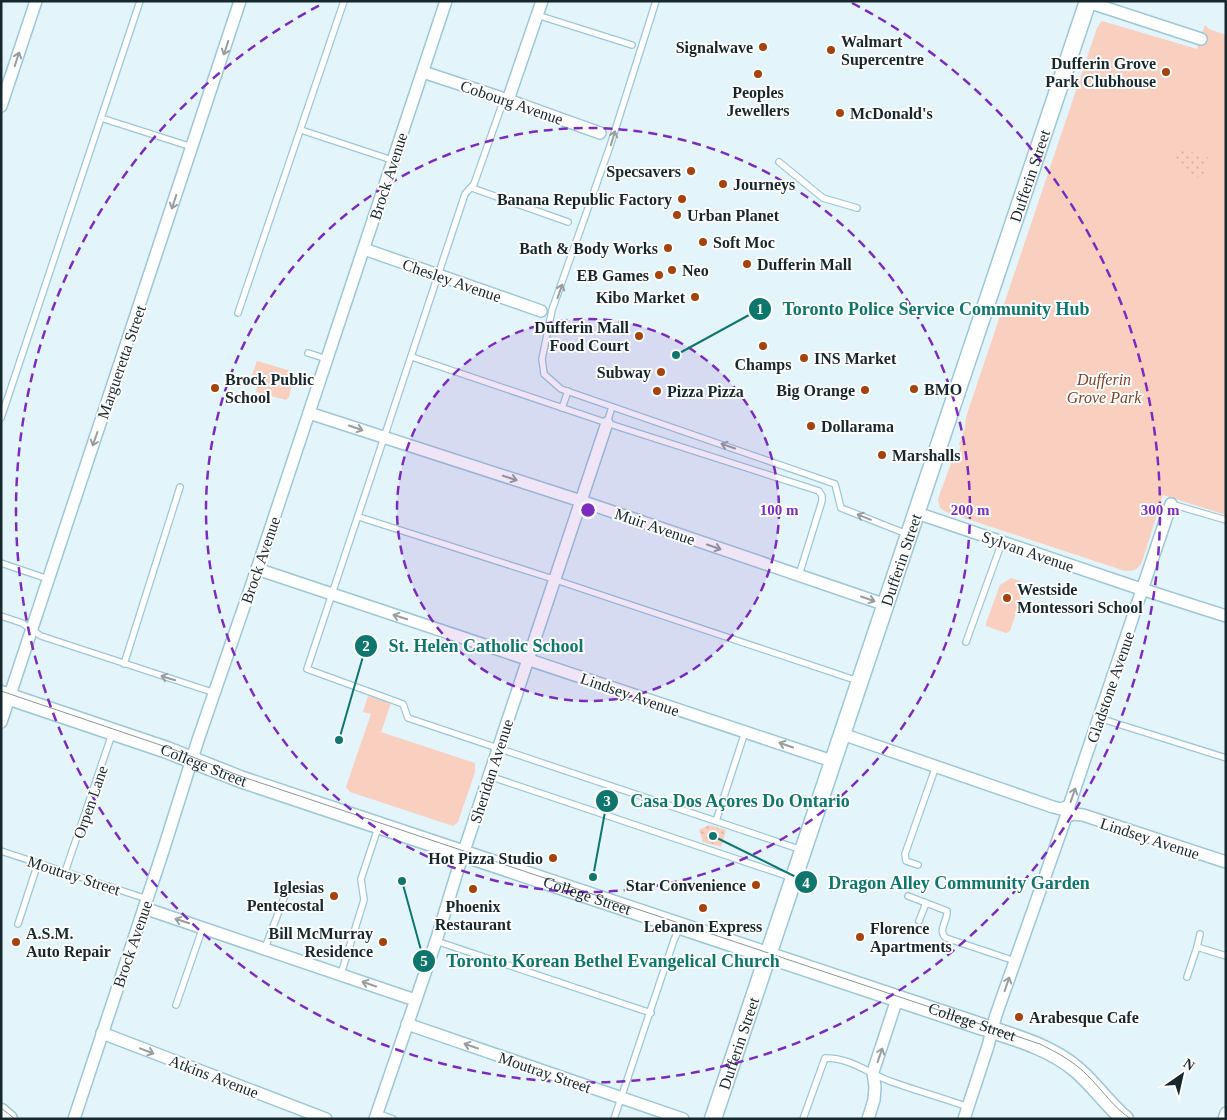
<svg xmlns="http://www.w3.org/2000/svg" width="1227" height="1120" font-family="Georgia,serif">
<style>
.green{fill:#f9cfbf}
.garden{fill:url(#garden-dots)}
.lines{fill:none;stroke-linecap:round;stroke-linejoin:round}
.lane-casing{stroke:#9dc7d6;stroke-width:8}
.street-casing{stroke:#9dc7d6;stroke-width:14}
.secondary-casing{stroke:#9dc7d6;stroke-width:19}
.lane{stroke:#fff;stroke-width:5.5}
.street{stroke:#fff;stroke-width:11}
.secondary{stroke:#fff;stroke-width:16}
.tram{stroke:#86979d;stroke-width:1}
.oneway{stroke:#969ea0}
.ring{fill:none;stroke:#7b2cbf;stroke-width:2.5;stroke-dasharray:9 6}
.poi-dot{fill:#a6420c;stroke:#fefefe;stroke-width:2}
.labels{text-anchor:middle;stroke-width:4;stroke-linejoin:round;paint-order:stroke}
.poi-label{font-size:16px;font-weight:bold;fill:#16272d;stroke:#fefefe;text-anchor:start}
.street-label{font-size:16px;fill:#16272d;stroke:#fefefe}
.park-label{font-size:16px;font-style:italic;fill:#7e452d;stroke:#fefefe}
.centre{fill:#7b2cbf;stroke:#fefefe;stroke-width:2.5}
.ring-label{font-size:15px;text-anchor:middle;font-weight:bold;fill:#7b2cbf;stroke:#fefefe;stroke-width:4;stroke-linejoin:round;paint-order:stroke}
.leader{fill:none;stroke:#0f766e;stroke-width:2}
.callout-dot{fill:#0f766e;stroke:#fefefe;stroke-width:2}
.mark-label{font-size:15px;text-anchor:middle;font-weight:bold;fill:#fff}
.callout-label{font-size:18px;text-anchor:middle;font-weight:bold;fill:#0f766e;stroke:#fefefe;stroke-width:4;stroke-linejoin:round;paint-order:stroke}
</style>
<defs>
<pattern id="garden-dots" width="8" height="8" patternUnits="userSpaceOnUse" patternTransform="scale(1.25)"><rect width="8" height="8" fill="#f9cfbf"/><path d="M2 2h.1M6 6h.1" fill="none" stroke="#d5b2a4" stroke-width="1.8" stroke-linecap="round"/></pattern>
</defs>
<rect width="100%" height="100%" fill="#e3f4fa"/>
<!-- green -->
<g class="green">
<path d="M1102 21 1197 49 1205 25 1209 29 1226 35V515L1163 495 1142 562C1137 571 1132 572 1122 570L946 512 940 508 938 499 952 461H956L961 446 959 445 965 428 966 417 1097 28Z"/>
<polygon points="257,361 295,372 289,397 286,400 256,392 258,383 251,377"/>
<polygon points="1011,578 1023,582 1025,585 1010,631 1006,633 986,626 986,623 1000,585"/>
<polygon points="368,696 391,703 381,732 475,763 475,772 458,822 453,826 350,792 346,787 371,714 363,712"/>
</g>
<!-- garden -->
<g class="garden">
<polygon points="1179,148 1209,158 1203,177 1200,178 1184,173 1182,166 1171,155"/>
<polygon points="709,825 726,830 721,847 703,842 699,830"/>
</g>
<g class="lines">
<!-- lane casing -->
<g class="lane-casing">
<g id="lane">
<polyline points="656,1 610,146 552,310 542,359 544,374 561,389 835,484 841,508 907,534"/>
<polyline points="537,15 632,45"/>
<polyline points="504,99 474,184 465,194 307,669 403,704 408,718 802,850"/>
<polyline points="101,118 192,147"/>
<polyline points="301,130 392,160"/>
<polyline points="779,162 823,198 857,208"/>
<polyline points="472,188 568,222"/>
<polyline points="238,313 344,1"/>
<polyline points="308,353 327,359"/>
<polyline points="412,357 616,426 819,491 822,496 822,501 799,575"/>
<polyline points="562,408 568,391"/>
<polyline points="1,418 140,1"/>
<polyline points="607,423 612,407"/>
<polyline points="1171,504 1226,520"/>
<polyline points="359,517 547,577 858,681"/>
<polyline points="1,563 48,579"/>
<polyline points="1,616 22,623 41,636 215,693"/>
<polyline points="966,642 1002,542"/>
<polyline points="124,664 180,487"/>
<polyline points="1099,718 1226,758"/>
<polyline points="489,776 793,878"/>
<polyline points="716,821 745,732"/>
<polyline points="1,851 147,899"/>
<polyline points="918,865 906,861 905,854 936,766"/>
<polyline points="65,872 112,734"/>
<path d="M908 896 947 911C948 921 937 930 946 938L1015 961"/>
<polyline points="919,921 926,903"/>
<polyline points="18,924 38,863"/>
<polyline points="436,941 651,1013"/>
<polyline points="1197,947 1226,956"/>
<polyline points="265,948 285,895"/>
<polyline points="341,974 364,900 361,879 378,828"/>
<polyline points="1187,977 1197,947 1200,934"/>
<polyline points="176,1005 203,927"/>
<polyline points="377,1113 393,1119"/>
<polyline points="614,1119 674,940 680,927"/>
<path d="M803 1119 825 1058C850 1058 865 1071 887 1080 913 1090 941 1097 968 1107"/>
</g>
</g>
<!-- street casing -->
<g class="street-casing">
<g id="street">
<polyline points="1088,2 1201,39"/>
<polyline points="423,72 508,100 600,133"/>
<polyline points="508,100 542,1"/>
<polyline points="1,106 36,1"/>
<polyline points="364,249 541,311"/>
<polyline points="309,413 581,501 886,605"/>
<polyline points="917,513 1132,586 1226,616"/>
<polyline points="257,569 832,761"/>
<polyline points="1,722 240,1"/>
<polyline points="842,734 1053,807 1061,809 1069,806 1171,504"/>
<polyline points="144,908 415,1000"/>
<polyline points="407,1024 683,1119"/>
<polyline points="102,1033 326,1119"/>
<polyline points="74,1119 163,851 198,740 257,569 446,1"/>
<polyline points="375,1119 436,941 458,869 607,423"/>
<polyline points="868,1119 874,1100 875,1087 873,1072 897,999"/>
<polyline points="964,1119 988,1046 996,1015 1066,817 1073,814 1083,815 1226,862"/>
<polyline points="1224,1119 1226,1113"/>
</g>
</g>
<!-- secondary casing -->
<g class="secondary-casing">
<g id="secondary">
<path id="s1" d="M1 694 167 750 240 779 977 1025C1010 1036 1049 1046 1076 1069 1094 1084 1107 1104 1125 1119"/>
<polyline points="1,1112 9,1119"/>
<path id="s2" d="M713 1119 1088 1"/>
</g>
</g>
<!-- lane -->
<use href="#lane" class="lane"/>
<!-- street -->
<use href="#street" class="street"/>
<!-- secondary -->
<use href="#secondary" class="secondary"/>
<!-- tram -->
<g class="tram">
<path id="s3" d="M1 691 178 751 240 776 1040 1044C1058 1053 1075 1062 1089 1077 1103 1091 1114 1108 1131 1119"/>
<polyline points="1,1108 15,1119"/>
</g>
</g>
<!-- one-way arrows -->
<defs><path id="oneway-shaft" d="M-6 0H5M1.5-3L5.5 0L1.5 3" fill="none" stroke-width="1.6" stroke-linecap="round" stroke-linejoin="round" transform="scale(1.25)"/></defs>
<g class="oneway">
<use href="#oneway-shaft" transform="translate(226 48) rotate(108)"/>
<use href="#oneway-shaft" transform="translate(17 59) rotate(-72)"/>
<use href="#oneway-shaft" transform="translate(613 138) rotate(-73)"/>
<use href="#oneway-shaft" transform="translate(174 202) rotate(108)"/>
<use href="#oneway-shaft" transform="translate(560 291) rotate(-70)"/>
<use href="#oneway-shaft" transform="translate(356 428) rotate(19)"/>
<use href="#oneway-shaft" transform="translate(95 439) rotate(109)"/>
<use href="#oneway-shaft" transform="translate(728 446) rotate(-161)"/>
<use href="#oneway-shaft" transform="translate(510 478) rotate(18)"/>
<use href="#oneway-shaft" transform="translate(864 517) rotate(-158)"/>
<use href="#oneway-shaft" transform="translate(714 547) rotate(19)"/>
<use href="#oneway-shaft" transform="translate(868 599) rotate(19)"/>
<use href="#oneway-shaft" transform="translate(400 617) rotate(-162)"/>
<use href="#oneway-shaft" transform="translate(168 678) rotate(-163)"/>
<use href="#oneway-shaft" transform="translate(786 745) rotate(-161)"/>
<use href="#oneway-shaft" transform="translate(1073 795) rotate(-71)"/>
<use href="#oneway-shaft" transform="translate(182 921) rotate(-162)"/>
<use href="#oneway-shaft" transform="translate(369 984) rotate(-161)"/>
<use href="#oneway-shaft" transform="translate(1007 984) rotate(-71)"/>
<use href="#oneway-shaft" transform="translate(471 1046) rotate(-161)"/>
<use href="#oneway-shaft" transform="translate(147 1051) rotate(21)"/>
<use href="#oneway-shaft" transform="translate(880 1055) rotate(-71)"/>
</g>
<!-- distance rings -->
<circle cx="588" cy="510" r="191" fill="#7b2cbf" fill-opacity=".12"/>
<g class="ring">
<circle cx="588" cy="510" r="191"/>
<circle cx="588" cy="510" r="382"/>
<path d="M852 3A572 572 0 1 1 324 3"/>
</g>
<!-- markers -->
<g class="poi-dot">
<circle cx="763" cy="47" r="5"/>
<circle cx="831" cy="50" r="5"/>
<circle cx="1166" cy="72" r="5"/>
<circle cx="758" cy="74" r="5"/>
<circle cx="840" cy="113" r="5"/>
<circle cx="691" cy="171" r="5"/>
<circle cx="723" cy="184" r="5"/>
<circle cx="682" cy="199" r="5"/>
<circle cx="677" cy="215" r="5"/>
<circle cx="703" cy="242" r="5"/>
<circle cx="668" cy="248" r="5"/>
<circle cx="747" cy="264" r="5"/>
<circle cx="672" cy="270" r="5"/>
<circle cx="659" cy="275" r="5"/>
<circle cx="695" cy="297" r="5"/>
<circle cx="639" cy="336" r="5"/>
<circle cx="763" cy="346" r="5"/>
<circle cx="804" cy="358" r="5"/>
<circle cx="661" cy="372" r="5"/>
<circle cx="215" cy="388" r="5"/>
<circle cx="914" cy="389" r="5"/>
<circle cx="865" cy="390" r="5"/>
<circle cx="657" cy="391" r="5"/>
<circle cx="811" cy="426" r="5"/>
<circle cx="882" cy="455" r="5"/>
<circle cx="1007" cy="598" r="5"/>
<circle cx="553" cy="858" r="5"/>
<circle cx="756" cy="885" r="5"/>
<circle cx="473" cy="889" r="5"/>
<circle cx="334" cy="896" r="5"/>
<circle cx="703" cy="908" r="5"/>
<circle cx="860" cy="937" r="5"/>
<circle cx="16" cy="942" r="5"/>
<circle cx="383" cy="942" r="5"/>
<circle cx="1019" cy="1017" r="5"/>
</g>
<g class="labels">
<!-- poi labels -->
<g class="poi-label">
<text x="841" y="47">Walmart<tspan x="841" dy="18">Supercentre</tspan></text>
<text x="753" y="53" text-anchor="end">Signalwave</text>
<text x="1156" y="69" text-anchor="end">Dufferin Grove<tspan x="1156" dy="18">Park Clubhouse</tspan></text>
<text x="758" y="98" text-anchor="middle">Peoples<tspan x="758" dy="18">Jewellers</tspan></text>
<text x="850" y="119">McDonald's</text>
<text x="681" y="177" text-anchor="end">Specsavers</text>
<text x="733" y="190">Journeys</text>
<text x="672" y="205" text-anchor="end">Banana Republic Factory</text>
<text x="687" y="221">Urban Planet</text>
<text x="713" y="248">Soft Moc</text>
<text x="658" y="254" text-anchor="end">Bath &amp; Body Works</text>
<text x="757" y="270">Dufferin Mall</text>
<text x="682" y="276">Neo</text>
<text x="649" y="281" text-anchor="end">EB Games</text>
<text x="685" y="303" text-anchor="end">Kibo Market</text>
<text x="629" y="333" text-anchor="end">Dufferin Mall<tspan x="629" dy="18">Food Court</tspan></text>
<text x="814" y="364">INS Market</text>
<text x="763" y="370" text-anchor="middle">Champs</text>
<text x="651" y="378" text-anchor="end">Subway</text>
<text x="225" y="385">Brock Public<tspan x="225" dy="18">School</tspan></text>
<text x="924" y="395">BMO</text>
<text x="855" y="396" text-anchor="end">Big Orange</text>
<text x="667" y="397">Pizza Pizza</text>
<text x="821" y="432">Dollarama</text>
<text x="892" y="461">Marshalls</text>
<text x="1017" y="595">Westside<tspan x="1017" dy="18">Montessori School</tspan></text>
<text x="543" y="864" text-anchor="end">Hot Pizza Studio</text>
<text x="746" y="891" text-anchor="end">Star Convenience</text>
<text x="324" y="893" text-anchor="end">Iglesias<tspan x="324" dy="18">Pentecostal</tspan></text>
<text x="473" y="912" text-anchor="middle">Phoenix<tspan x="473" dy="18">Restaurant</tspan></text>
<text x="703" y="932" text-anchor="middle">Lebanon Express</text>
<text x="870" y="934">Florence<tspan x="870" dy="18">Apartments</tspan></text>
<text x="26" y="939">A.S.M.<tspan x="26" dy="18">Auto Repair</tspan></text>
<text x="373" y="939" text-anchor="end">Bill McMurray<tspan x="373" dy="18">Residence</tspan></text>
<text x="1029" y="1023">Arabesque Cafe</text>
</g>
<!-- street labels -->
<g class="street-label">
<text transform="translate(512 102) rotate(19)" y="6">Cobourg Avenue</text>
<text transform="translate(388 176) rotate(-72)" y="6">Brock Avenue</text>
<text dy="6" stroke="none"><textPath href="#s2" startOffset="995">Dufferin Street</textPath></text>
<text transform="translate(452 280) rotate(19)" y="6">Chesley Avenue</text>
<text transform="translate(121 362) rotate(-71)" y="6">Margueretta Street</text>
<text transform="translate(655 526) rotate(19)" y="6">Muir Avenue</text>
<text transform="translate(1028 551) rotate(19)" y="6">Sylvan Avenue</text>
<text transform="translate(260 560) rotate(-71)" y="6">Brock Avenue</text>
<text dy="6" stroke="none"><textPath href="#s2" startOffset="590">Dufferin Street</textPath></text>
<text transform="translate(1110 687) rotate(-71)" y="6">Gladstone Avenue</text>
<text transform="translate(630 694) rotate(19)" y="6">Lindsey Avenue</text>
<text dy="6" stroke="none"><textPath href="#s1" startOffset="215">College Street</textPath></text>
<text transform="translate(491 771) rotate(-72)" y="6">Sheridan Avenue</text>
<text transform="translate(90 802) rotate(-71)" y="6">Orpen Lane</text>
<text transform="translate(1150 838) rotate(18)" y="6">Lindsey Avenue</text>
<text transform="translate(74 875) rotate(18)" y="6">Moutray Street</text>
<text dy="6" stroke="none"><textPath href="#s1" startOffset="620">College Street</textPath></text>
<text transform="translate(132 944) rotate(-71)" y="6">Brock Avenue</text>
<text dy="6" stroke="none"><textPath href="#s3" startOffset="1026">College Street</textPath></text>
<text dy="6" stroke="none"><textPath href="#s2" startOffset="80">Dufferin Street</textPath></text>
<text transform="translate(545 1072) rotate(19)" y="6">Moutray Street</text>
<text transform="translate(214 1076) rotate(21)" y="6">Atkins Avenue</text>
</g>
<!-- park labels -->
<g class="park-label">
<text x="1104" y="385">Dufferin<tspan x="1104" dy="18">Grove Park</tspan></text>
</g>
</g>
<circle cx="588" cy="510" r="8" class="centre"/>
<g class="ring-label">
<text x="779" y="515">100 m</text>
<text x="970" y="515">200 m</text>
<text x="1160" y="515">300 m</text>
</g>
<!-- callouts -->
<path class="leader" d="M676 355L760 309M339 740L366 646M593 877L607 801M713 836L806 882M402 881L424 961"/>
<g class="callout-dot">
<circle cx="676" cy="355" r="5"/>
<circle cx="339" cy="740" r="5"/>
<circle cx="593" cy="877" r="5"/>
<circle cx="713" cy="836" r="5"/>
<circle cx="402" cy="881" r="5"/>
<circle cx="760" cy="309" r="12"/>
<circle cx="366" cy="646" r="12"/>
<circle cx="607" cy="801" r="12"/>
<circle cx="806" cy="882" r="12"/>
<circle cx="424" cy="961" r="12"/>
</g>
<g class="mark-label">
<text x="760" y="314">1</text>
<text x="366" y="651">2</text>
<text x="607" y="806">3</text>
<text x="806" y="888">4</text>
<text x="424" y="966">5</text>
</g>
<g class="callout-label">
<text x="936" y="315">Toronto Police Service Community Hub</text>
<text x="486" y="652">St. Helen Catholic School</text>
<text x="740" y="807">Casa Dos Açores Do Ontario</text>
<text x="959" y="889">Dragon Alley Community Garden</text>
<text x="613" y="967">Toronto Korean Bethel Evangelical Church</text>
</g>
<!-- border -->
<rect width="1227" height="1120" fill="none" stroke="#16272d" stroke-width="5"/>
<!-- north arrow -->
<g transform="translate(1182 1075) rotate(34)" stroke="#fefefe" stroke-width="4" paint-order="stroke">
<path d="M0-4L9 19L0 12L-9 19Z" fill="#16272d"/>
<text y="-8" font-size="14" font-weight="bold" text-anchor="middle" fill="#16272d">N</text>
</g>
</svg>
